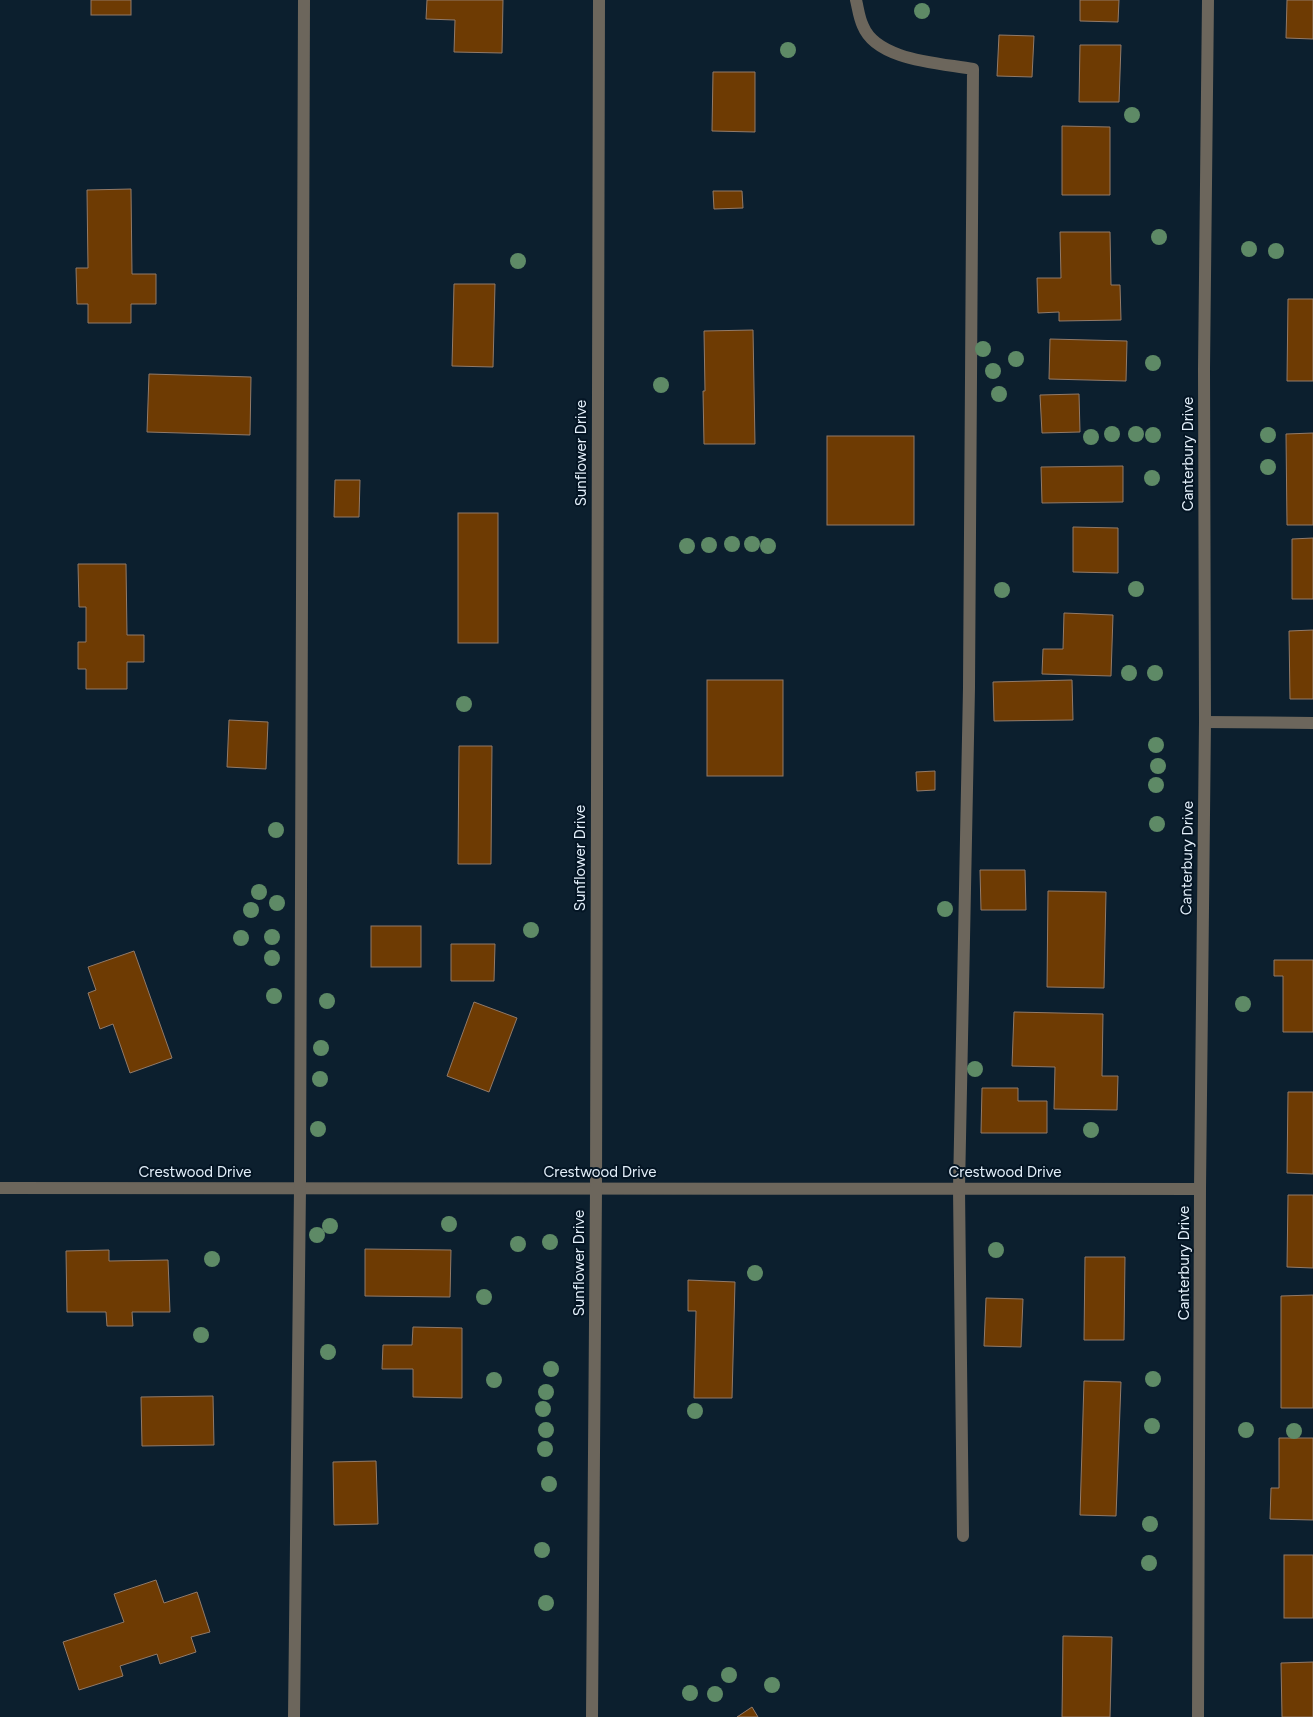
<svg xmlns="http://www.w3.org/2000/svg" width="1313" height="1717" font-family="Figtree,sans-serif">
<style>
.building{fill:#6e3b03;stroke:#917a69}
.lines{fill:none;stroke-linecap:round;stroke-linejoin:round}
.minor{stroke:#6c665c;stroke-width:12}
.tree{fill:#5e8a66}
.labels{text-anchor:middle;stroke-width:4;stroke-linejoin:round;paint-order:stroke}
.street-label{font-size:15px;fill:#e4f0fb;stroke:#041524}
</style>
<rect width="100%" height="100%" fill="#0c1f2e"/>
<!-- building -->
<g class="building">
<rect x="91" y="0" width="40" height="15"/>
<polygon points="427,0 503,0 502,53 454,52 455,20 426,19"/>
<polygon points="1080,0 1119,0 1118,22 1080,21"/>
<polygon points="1287,0 1313,0 1313,39 1286,38"/>
<polygon points="999,35 1034,36 1032,77 997,76"/>
<polygon points="1080,45 1121,45 1119,102 1079,102"/>
<polygon points="713,72 755,72 755,132 712,131"/>
<polygon points="1062,126 1110,127 1110,195 1062,195"/>
<polygon points="131,189 132,274 156,274 156,304 131,304 131,323 88,323 88,304 77,304 76,268 88,268 87,190"/>
<polygon points="713,191 742,191 743,208 714,209"/>
<polygon points="1060,232 1110,232 1111,285 1120,285 1121,320 1059,321 1059,312 1038,313 1037,278 1061,278"/>
<polygon points="454,284 495,284 493,367 452,366"/>
<polygon points="1288,299 1313,299 1313,381 1287,381"/>
<polygon points="753,330 755,444 704,444 703,391 705,391 704,331"/>
<polygon points="1050,339 1127,341 1126,381 1049,379"/>
<polygon points="149,374 251,377 250,435 147,432"/>
<polygon points="1079,394 1080,432 1042,433 1040,395"/>
<polygon points="1313,433 1313,525 1287,525 1286,434"/>
<rect x="827" y="436" width="87" height="89"/>
<polygon points="1123,466 1123,502 1042,503 1041,467"/>
<polygon points="335,480 360,480 359,517 334,517"/>
<rect x="458" y="513" width="40" height="130"/>
<polygon points="1073,527 1118,528 1118,573 1073,572"/>
<polygon points="1313,538 1313,599 1292,599 1292,539"/>
<polygon points="78,564 126,564 127,635 144,635 144,662 127,662 127,689 86,689 86,669 78,669 78,642 86,642 86,607 79,607"/>
<polygon points="1064,613 1113,615 1111,676 1042,674 1043,649 1063,649"/>
<polygon points="1313,630 1313,699 1290,699 1289,631"/>
<rect x="707" y="680" width="76" height="96"/>
<polygon points="1072,680 1073,720 994,721 993,682"/>
<polygon points="229,720 268,722 266,769 227,767"/>
<polygon points="459,746 492,746 491,864 458,864"/>
<polygon points="935,771 935,790 917,791 916,772"/>
<polygon points="980,870 1025,870 1026,910 981,910"/>
<polygon points="1048,891 1106,892 1104,988 1047,987"/>
<rect x="371" y="926" width="50" height="41"/>
<polygon points="451,944 495,944 494,981 451,981"/>
<polygon points="134,951 172,1058 130,1073 113,1024 100,1029 88,993 96,990 88,967"/>
<polygon points="1274,960 1313,960 1313,1032 1283,1032 1283,976 1274,976"/>
<polygon points="474,1002 517,1018 489,1092 447,1076"/>
<polygon points="1014,1012 1103,1014 1102,1076 1118,1076 1117,1110 1054,1109 1055,1067 1012,1066"/>
<polygon points="982,1088 1018,1088 1018,1101 1047,1101 1047,1133 981,1133"/>
<polygon points="1288,1092 1313,1092 1313,1174 1287,1173"/>
<polygon points="1288,1195 1313,1195 1313,1268 1287,1267"/>
<polygon points="365,1249 451,1250 450,1297 365,1296"/>
<polygon points="109,1250 109,1261 168,1260 170,1312 132,1312 133,1326 107,1326 106,1312 67,1312 66,1251"/>
<polygon points="1085,1257 1125,1257 1124,1340 1084,1340"/>
<polygon points="688,1280 735,1282 732,1398 694,1398 696,1311 688,1311"/>
<polygon points="1313,1295 1313,1408 1281,1408 1281,1296"/>
<polygon points="986,1298 1023,1299 1021,1347 984,1346"/>
<polygon points="413,1327 462,1328 462,1398 413,1397 413,1369 382,1369 383,1345 412,1345"/>
<polygon points="1084,1381 1121,1382 1116,1516 1080,1515"/>
<polygon points="213,1396 214,1445 142,1446 141,1397"/>
<polygon points="1279,1438 1313,1438 1313,1520 1270,1519 1271,1488 1279,1488"/>
<polygon points="376,1461 378,1524 334,1525 333,1462"/>
<rect x="1284" y="1555" width="29" height="63"/>
<polygon points="156,1580 164,1603 197,1592 210,1632 191,1637 196,1652 160,1664 157,1654 120,1666 123,1676 79,1690 63,1642 124,1622 114,1594"/>
<polygon points="1063,1636 1112,1637 1110,1717 1062,1717"/>
<polygon points="1313,1662 1313,1717 1282,1717 1281,1663"/>
<polygon points="752,1707 758,1717 737,1717"/>
</g>
<g class="lines">
<!-- minor -->
<g class="minor">
<path d="M856 0C858 8 859 18 863 26 877 61 941 63 973 69L969 688 959 1189 963 1536"/>
<polyline points="1205,722 1313,723"/>
<polyline points="0,1188 1200,1189"/>
<polyline points="294,1717 300,1188 304,0"/>
<polyline points="592,1717 596,1189 599,0"/>
<polyline points="1198,1717 1200,1189 1205,722 1204,369 1208,0"/>
</g>
</g>
<!-- trees -->
<g class="tree">
<circle cx="922" cy="11" r="8"/>
<circle cx="788" cy="50" r="8"/>
<circle cx="1132" cy="115" r="8"/>
<circle cx="1159" cy="237" r="8"/>
<circle cx="1249" cy="249" r="8"/>
<circle cx="1276" cy="251" r="8"/>
<circle cx="518" cy="261" r="8"/>
<circle cx="983" cy="349" r="8"/>
<circle cx="1016" cy="359" r="8"/>
<circle cx="1153" cy="363" r="8"/>
<circle cx="993" cy="371" r="8"/>
<circle cx="661" cy="385" r="8"/>
<circle cx="999" cy="394" r="8"/>
<circle cx="1112" cy="434" r="8"/>
<circle cx="1136" cy="434" r="8"/>
<circle cx="1153" cy="435" r="8"/>
<circle cx="1268" cy="435" r="8"/>
<circle cx="1091" cy="437" r="8"/>
<circle cx="1268" cy="467" r="8"/>
<circle cx="1152" cy="478" r="8"/>
<circle cx="732" cy="544" r="8"/>
<circle cx="752" cy="544" r="8"/>
<circle cx="709" cy="545" r="8"/>
<circle cx="687" cy="546" r="8"/>
<circle cx="768" cy="546" r="8"/>
<circle cx="1136" cy="589" r="8"/>
<circle cx="1002" cy="590" r="8"/>
<circle cx="1129" cy="673" r="8"/>
<circle cx="1155" cy="673" r="8"/>
<circle cx="464" cy="704" r="8"/>
<circle cx="1156" cy="745" r="8"/>
<circle cx="1158" cy="766" r="8"/>
<circle cx="1156" cy="785" r="8"/>
<circle cx="1157" cy="824" r="8"/>
<circle cx="276" cy="830" r="8"/>
<circle cx="259" cy="892" r="8"/>
<circle cx="277" cy="903" r="8"/>
<circle cx="945" cy="909" r="8"/>
<circle cx="251" cy="910" r="8"/>
<circle cx="531" cy="930" r="8"/>
<circle cx="272" cy="937" r="8"/>
<circle cx="241" cy="938" r="8"/>
<circle cx="272" cy="958" r="8"/>
<circle cx="274" cy="996" r="8"/>
<circle cx="327" cy="1001" r="8"/>
<circle cx="1243" cy="1004" r="8"/>
<circle cx="321" cy="1048" r="8"/>
<circle cx="975" cy="1069" r="8"/>
<circle cx="320" cy="1079" r="8"/>
<circle cx="318" cy="1129" r="8"/>
<circle cx="1091" cy="1130" r="8"/>
<circle cx="449" cy="1224" r="8"/>
<circle cx="330" cy="1226" r="8"/>
<circle cx="317" cy="1235" r="8"/>
<circle cx="550" cy="1242" r="8"/>
<circle cx="518" cy="1244" r="8"/>
<circle cx="996" cy="1250" r="8"/>
<circle cx="212" cy="1259" r="8"/>
<circle cx="755" cy="1273" r="8"/>
<circle cx="484" cy="1297" r="8"/>
<circle cx="201" cy="1335" r="8"/>
<circle cx="328" cy="1352" r="8"/>
<circle cx="551" cy="1369" r="8"/>
<circle cx="1153" cy="1379" r="8"/>
<circle cx="494" cy="1380" r="8"/>
<circle cx="546" cy="1392" r="8"/>
<circle cx="543" cy="1409" r="8"/>
<circle cx="695" cy="1411" r="8"/>
<circle cx="1152" cy="1426" r="8"/>
<circle cx="546" cy="1430" r="8"/>
<circle cx="1246" cy="1430" r="8"/>
<circle cx="1294" cy="1431" r="8"/>
<circle cx="545" cy="1449" r="8"/>
<circle cx="549" cy="1484" r="8"/>
<circle cx="1150" cy="1524" r="8"/>
<circle cx="542" cy="1550" r="8"/>
<circle cx="1149" cy="1563" r="8"/>
<circle cx="546" cy="1603" r="8"/>
<circle cx="729" cy="1675" r="8"/>
<circle cx="772" cy="1685" r="8"/>
<circle cx="690" cy="1693" r="8"/>
<circle cx="715" cy="1694" r="8"/>
</g>
<g class="labels">
<!-- street labels -->
<g class="street-label">
<text transform="translate(581 453) rotate(-90)" y="5">Sunflower Drive</text>
<text transform="translate(1188 454) rotate(-90)" y="5">Canterbury Drive</text>
<text transform="translate(580 858) rotate(-90)" y="5">Sunflower Drive</text>
<text transform="translate(1187 858) rotate(-89)" y="5">Canterbury Drive</text>
<text x="195" y="1177">Crestwood Drive</text>
<text x="600" y="1177">Crestwood Drive</text>
<text x="1005" y="1177">Crestwood Drive</text>
<text transform="translate(579 1263) rotate(-90)" y="5">Sunflower Drive</text>
<text transform="translate(1184 1263) rotate(-90)" y="5">Canterbury Drive</text>
</g>
</g>
</svg>
